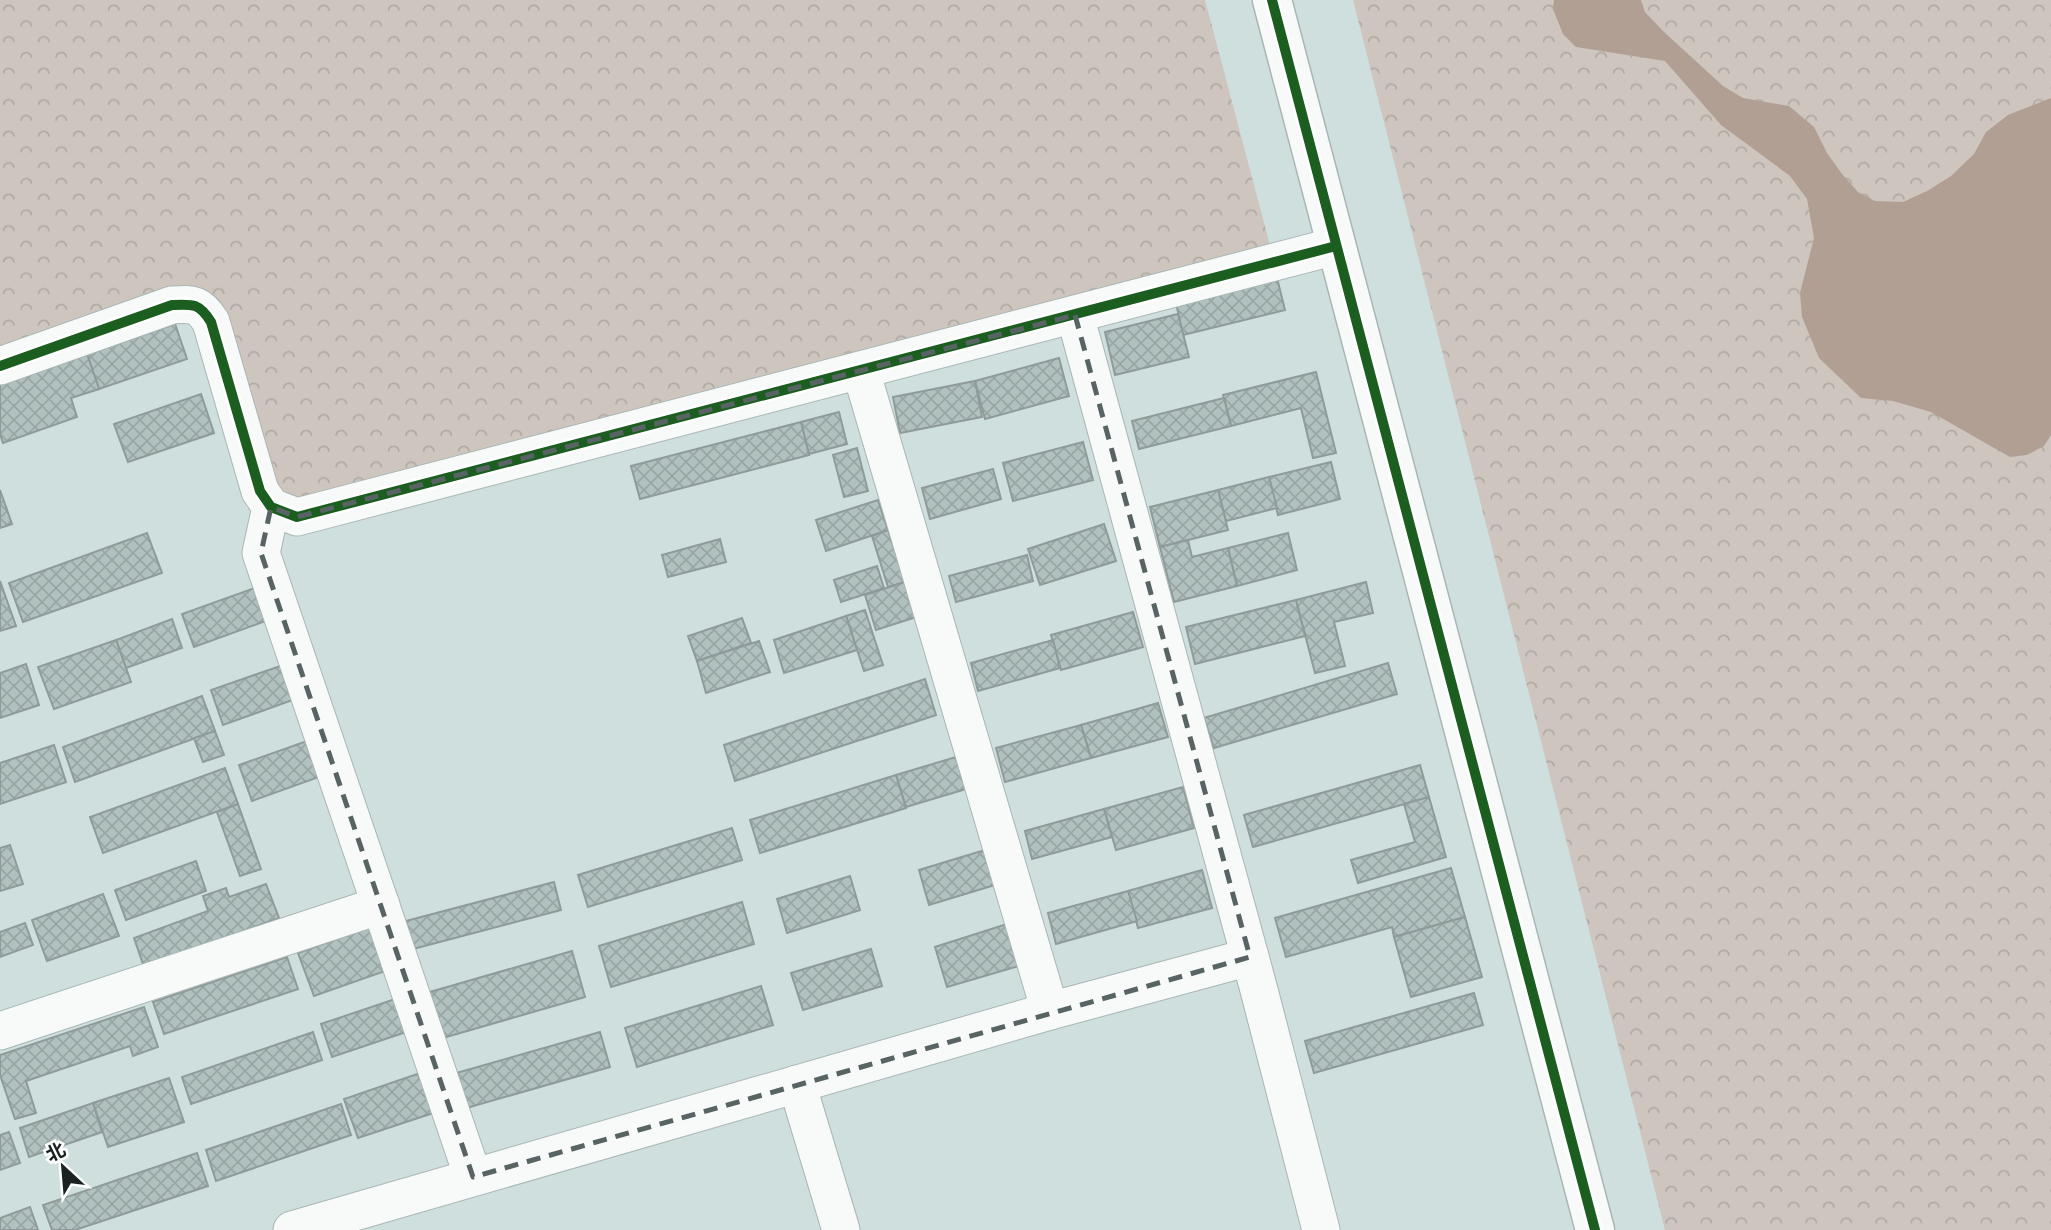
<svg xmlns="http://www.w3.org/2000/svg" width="2051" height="1230" font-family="Lato,'Noto Sans SC',sans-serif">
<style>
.park{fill:url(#park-crowns)}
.water{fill:#b29f93}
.building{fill:url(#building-cross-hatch);stroke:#8f9b9a;stroke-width:2}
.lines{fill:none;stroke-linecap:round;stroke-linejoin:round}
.minor-casing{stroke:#a9b6b4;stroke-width:39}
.tertiary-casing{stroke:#a9b6b4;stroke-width:41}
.minor{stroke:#f8fafa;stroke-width:37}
.tertiary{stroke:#f8fafa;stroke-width:38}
.cycleway-casing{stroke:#fff;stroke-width:15}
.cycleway{stroke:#1b5e20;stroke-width:10}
.marked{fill:none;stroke:#586463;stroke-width:5;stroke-dasharray:14 9;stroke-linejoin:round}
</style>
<defs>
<pattern id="park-crowns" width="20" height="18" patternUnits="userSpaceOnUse" patternTransform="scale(1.75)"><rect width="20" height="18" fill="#cec6be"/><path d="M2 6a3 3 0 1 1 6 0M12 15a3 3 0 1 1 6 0" fill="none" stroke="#b0aaa3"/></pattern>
<pattern id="building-cross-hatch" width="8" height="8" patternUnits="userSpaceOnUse" patternTransform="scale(1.75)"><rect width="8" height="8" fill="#b1c1bf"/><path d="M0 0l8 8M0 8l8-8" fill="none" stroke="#98a6a4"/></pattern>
</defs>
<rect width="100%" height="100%" fill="#cfdfdd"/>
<!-- park -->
<g class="park">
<polygon points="0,0 1205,0 1271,249 311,498 292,496 274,484 212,303 0,359"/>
<polygon points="1353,0 2051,0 2051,1230 1665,1230"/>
</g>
<!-- water -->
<polygon class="water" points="1554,0 1641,0 1645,12 1663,31 1723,86 1743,98 1789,106 1814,127 1827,153 1842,174 1858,192 1875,201 1903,202 1927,191 1951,176 1974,154 1986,132 2008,115 2051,98 2051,435 2044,446 2027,455 2010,457 1931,412 1893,401 1861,398 1819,358 1802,317 1800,293 1814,238 1807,199 1790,176 1721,125 1665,61 1576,47 1563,34 1553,9"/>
<!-- building -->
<g class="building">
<polygon points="1277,278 1285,310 1183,335 1176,303"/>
<polygon points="1178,314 1189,357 1115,375 1105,332"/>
<polygon points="175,324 187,359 99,389 87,354"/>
<polygon points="87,354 99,389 71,398 77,417 3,443 0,434 0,384"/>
<polygon points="1059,358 1069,396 985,419 975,381"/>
<polygon points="1316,372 1336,453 1313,458 1301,408 1231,426 1223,395"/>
<polygon points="975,381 982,417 900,433 893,397"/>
<polygon points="201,394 214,433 128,462 114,424"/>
<polygon points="1224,398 1231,426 1139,449 1132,421"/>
<polygon points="839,412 847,444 809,454 801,422"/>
<polygon points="801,422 809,455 640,499 631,466"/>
<polygon points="1083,442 1093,480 1013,501 1003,463"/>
<polygon points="857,448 868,491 844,497 833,455"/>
<polygon points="1331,462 1340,499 1278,515 1269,477"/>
<polygon points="993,469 1001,499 930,519 922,488"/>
<polygon points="1269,477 1277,508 1226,521 1218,490"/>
<polygon points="0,490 12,524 0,528"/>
<polygon points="1218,490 1228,530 1160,547 1150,507"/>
<polygon points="878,500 888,530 826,551 816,520"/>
<polygon points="1104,524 1116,561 1040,585 1028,549"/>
<polygon points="888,530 905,582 888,587 872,536"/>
<polygon points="147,533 162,573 23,622 9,583"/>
<polygon points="1288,533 1297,570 1237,586 1228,548"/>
<polygon points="720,539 726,562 668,577 662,555"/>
<polygon points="1188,540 1192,557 1228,548 1237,586 1174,602 1160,547"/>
<polygon points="1027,555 1033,581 956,602 949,576"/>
<polygon points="877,566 884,588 841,602 834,580"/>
<polygon points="0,581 16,626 0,631"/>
<polygon points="905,582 916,617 876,630 865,595"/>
<polygon points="1366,582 1373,613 1334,622 1345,666 1315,673 1296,600"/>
<polygon points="263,585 274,618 194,647 182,614"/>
<polygon points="1296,600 1305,636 1195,664 1186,627"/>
<polygon points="865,610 883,665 864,671 846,616"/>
<polygon points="1133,612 1143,647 1061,670 1051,635"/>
<polygon points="846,616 857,650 784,673 774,640"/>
<polygon points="742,618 751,643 697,661 688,636"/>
<polygon points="172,619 182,648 126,668 116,640"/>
<polygon points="116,640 131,682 54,709 38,667"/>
<polygon points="1053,640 1060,668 978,691 971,663"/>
<polygon points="759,641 770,672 706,693 697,661"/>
<polygon points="289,663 301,697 223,725 211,690"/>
<polygon points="1388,663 1397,694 1214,748 1204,718"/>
<polygon points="26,664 39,705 0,718 0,673"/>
<polygon points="925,679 936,715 735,781 724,745"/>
<polygon points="202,696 215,731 75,782 63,747"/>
<polygon points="1158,703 1168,737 1091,758 1081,725"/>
<polygon points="1081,725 1091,758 1005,782 996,748"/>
<polygon points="215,731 224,755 203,762 194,738"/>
<polygon points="307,741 319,777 252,801 239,765"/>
<polygon points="54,745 66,782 0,804 0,763"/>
<polygon points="956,757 966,789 906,807 896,775"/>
<polygon points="1420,765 1429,797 1253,847 1244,815"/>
<polygon points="225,768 238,804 103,853 90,817"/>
<polygon points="896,775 906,808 760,853 750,820"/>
<polygon points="1183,787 1194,828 1116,850 1104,809"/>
<polygon points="1429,797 1446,857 1358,883 1351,860 1415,842 1404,804"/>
<polygon points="238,804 261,869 240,876 217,812"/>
<polygon points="1104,809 1112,837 1032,859 1025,831"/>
<polygon points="732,828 742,860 588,907 578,875"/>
<polygon points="10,845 23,884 0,891 0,848"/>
<polygon points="988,849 998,884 929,905 919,870"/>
<polygon points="196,861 206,891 126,920 115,890"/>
<polygon points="1451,868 1465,917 1394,937 1392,927 1286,957 1275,918"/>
<polygon points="1202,870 1212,908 1138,928 1128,891"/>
<polygon points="850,876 860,910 787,933 777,899"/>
<polygon points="554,882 561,910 413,949 406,921"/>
<polygon points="266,884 279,918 144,967 134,938 208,911 203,896 226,888 229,897"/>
<polygon points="1128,891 1137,921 1056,944 1048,913"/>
<polygon points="103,894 119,936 47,961 32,920"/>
<polygon points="742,902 754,944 611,987 599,946"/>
<polygon points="1465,917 1482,977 1411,997 1394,937"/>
<polygon points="25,923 33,945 0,957 0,932"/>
<polygon points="1010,923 1022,965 947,987 935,947"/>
<polygon points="372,926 388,970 314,996 298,953"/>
<polygon points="871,949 882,986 803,1010 791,973"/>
<polygon points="572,951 585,997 436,1040 423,994"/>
<polygon points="287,957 298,989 164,1034 153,1002"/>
<polygon points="761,986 773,1025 637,1067 625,1028"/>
<polygon points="1474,993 1483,1025 1314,1073 1305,1041"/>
<polygon points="401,997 412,1030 332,1057 321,1024"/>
<polygon points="144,1007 158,1047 133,1056 130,1046 26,1081 36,1113 15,1119 0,1075 0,1055"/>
<polygon points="313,1032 322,1060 191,1104 182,1077"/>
<polygon points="600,1032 610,1067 463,1109 453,1074"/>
<polygon points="423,1072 436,1112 358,1138 344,1099"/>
<polygon points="169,1078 184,1122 108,1147 93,1103"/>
<polygon points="93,1103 102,1132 29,1157 20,1128"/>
<polygon points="341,1104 351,1135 216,1181 206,1150"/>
<polygon points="9,1132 20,1163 0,1170 0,1135"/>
<polygon points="197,1153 208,1186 75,1230 52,1230 43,1205"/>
<polygon points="30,1207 38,1230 0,1230 0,1218"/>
</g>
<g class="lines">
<!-- minor casing -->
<g class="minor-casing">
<g id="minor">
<polyline points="1075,315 1259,990 1321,1230"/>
<path d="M0 366 172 305C193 304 199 303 211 322L260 491 271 507 297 517 1336 246"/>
<polyline points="861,371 1050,1011"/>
<polyline points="271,507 261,553 473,1177"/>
<polyline points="0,1031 381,905"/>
<polyline points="797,1084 841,1230"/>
<polyline points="292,1230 1050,1011 1250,957"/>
</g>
</g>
<!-- tertiary casing -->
<g class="tertiary-casing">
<polyline id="tertiary" points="1272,0 1595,1230"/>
</g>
<!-- minor -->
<use href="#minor" class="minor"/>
<!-- tertiary -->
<use href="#tertiary" class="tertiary"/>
<!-- cycleway casing -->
<g class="cycleway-casing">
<g id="cycleway">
<polyline points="1272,0 1595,1230"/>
<path d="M0 366 172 305C193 304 199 303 211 322L260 491 271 507 297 517 1336 246"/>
</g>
</g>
<!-- cycleway -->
<use href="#cycleway" class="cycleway"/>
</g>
<!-- marked area -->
<path class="marked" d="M1075 315 1250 957 473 1177 261 553 271 507 297 517Z"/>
<!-- north arrow -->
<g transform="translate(63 1167) rotate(334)" stroke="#ffffff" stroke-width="5" paint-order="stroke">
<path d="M0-5L12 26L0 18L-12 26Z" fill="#182221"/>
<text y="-10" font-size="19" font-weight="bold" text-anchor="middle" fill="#182221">北</text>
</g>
</svg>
